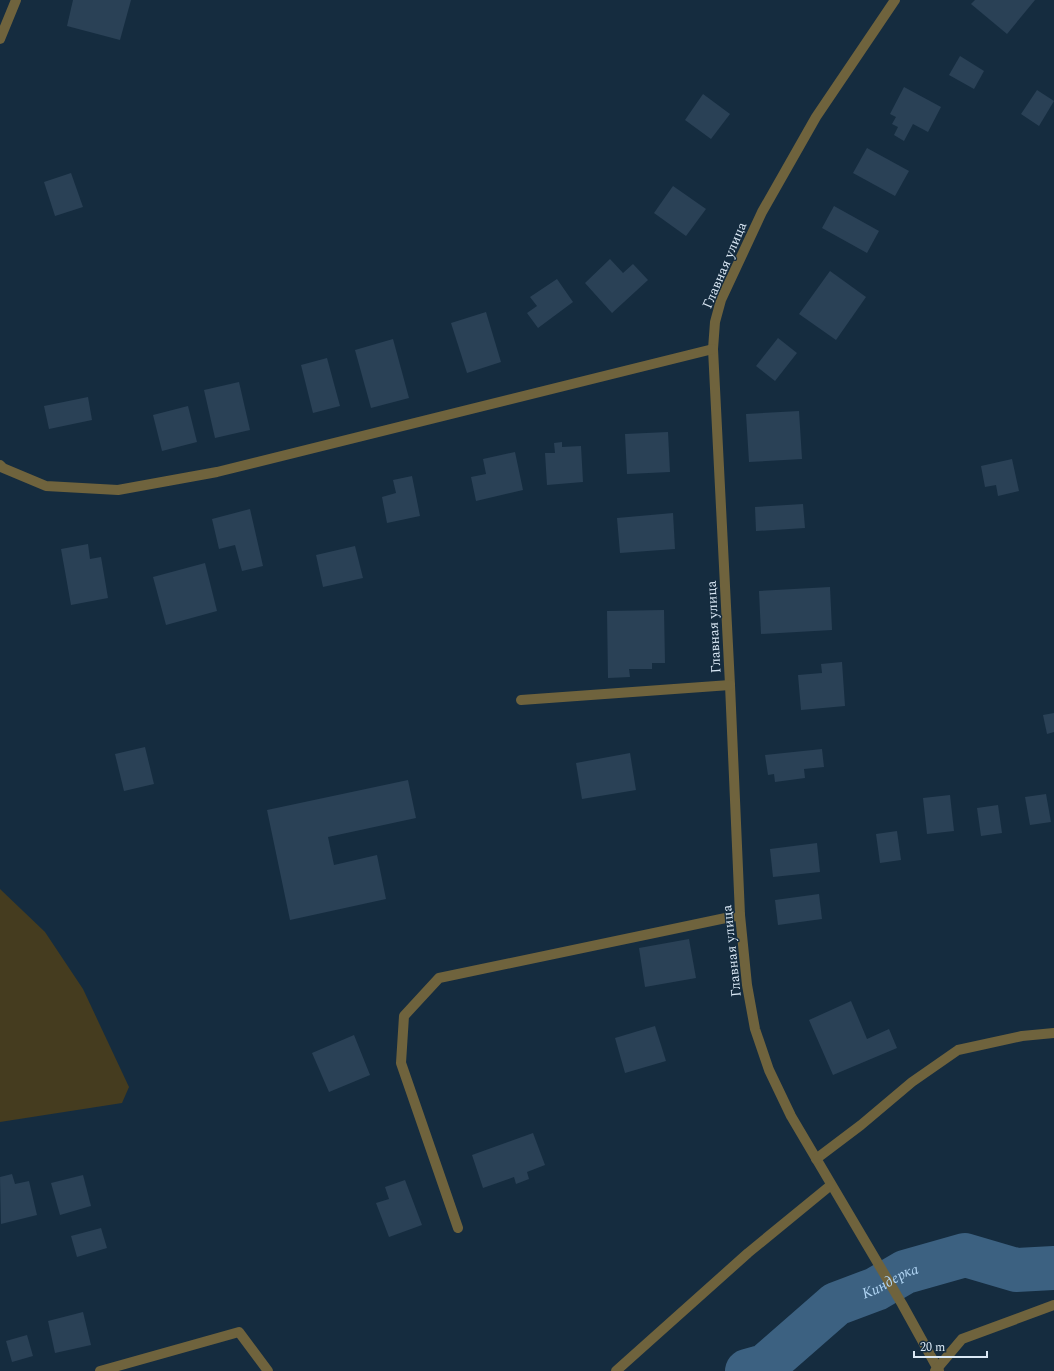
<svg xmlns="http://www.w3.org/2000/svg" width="1054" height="1371" font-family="Spectral,serif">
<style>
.green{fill:#453c1f}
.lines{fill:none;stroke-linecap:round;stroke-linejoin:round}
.river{stroke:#3c6181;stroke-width:44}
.building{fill:#2a4156}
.minor{stroke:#6f633d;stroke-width:10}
.labels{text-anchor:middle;stroke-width:3;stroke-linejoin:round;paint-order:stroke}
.street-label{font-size:14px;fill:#dae8f5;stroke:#152c3f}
.water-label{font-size:15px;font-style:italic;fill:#b1d5f4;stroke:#152c3f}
</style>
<rect width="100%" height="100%" fill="#152c3f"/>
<!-- green -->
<polygon class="green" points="0,889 45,932 83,989 129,1087 122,1103 0,1122"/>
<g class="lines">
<!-- river -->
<path class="river" id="s1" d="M747 1371 765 1366 836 1304 876 1289 905 1272 965 1255 1016 1270 1054 1268"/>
</g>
<!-- building -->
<g class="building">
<polygon points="73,0 131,0 120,40 67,26"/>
<polygon points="975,0 1035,0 1007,34 971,4"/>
<polygon points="960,56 984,71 974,89 949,75"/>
<polygon points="904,87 941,107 928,132 913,124 904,141 894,135 898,127 892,124 896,117 890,114"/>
<polygon points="1037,90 1054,101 1039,126 1021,114"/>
<polygon points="703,94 730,114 711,139 685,120"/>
<polygon points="867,148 909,171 895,196 853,173"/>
<polygon points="71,173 83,207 55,216 44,182"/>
<polygon points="673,186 706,209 686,236 654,213"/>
<polygon points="834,206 879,231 867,253 822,228"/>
<polygon points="610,259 623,273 633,264 648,280 612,313 585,283"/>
<polygon points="830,271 866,297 836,340 799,314"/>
<polygon points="557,279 573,302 538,328 527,313 537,306 530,297"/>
<polygon points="486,312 501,362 467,373 451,323"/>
<polygon points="778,338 797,353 775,381 756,366"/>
<polygon points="393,339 409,398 371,408 355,350"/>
<polygon points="327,358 340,406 313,413 301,365"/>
<polygon points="239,382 250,430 215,438 204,390"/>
<polygon points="88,397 92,420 49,429 44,406"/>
<polygon points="188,406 197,442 162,451 153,415"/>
<polygon points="799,411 802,459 749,462 746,414"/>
<polygon points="668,432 670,472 627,474 625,434"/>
<polygon points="562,442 562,447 581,446 583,482 547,485 545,453 555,453 554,443"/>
<polygon points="515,452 523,490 476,501 471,477 486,474 483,459"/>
<polygon points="1012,459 1019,491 998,496 996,485 985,487 981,466"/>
<polygon points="412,476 420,516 387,523 382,497 396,493 393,480"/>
<polygon points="803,504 805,528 756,531 755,507"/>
<polygon points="250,509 263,566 242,571 235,545 219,549 212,519"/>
<polygon points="673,513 675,549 620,553 617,518"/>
<polygon points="88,544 90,559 101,557 108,598 71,605 61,549"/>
<polygon points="355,546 363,578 323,587 316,555"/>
<polygon points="205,563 217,611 166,625 153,577"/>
<polygon points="830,587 832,630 761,634 759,591"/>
<polygon points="664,610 665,663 652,663 652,669 629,669 630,677 608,678 607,611"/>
<polygon points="842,662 845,706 801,710 798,675 822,673 821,664"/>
<polygon points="1054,713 1054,732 1047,734 1043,715"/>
<polygon points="145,747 154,784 124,791 115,754"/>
<polygon points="822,749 824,767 804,769 805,778 775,782 774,774 768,775 765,755"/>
<polygon points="630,753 636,790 582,799 576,763"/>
<polygon points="408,780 416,818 328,837 334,865 377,855 386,899 290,920 267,810"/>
<polygon points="1046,794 1051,822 1030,825 1025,797"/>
<polygon points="950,795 954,831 927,834 923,798"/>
<polygon points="998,805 1002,833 981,836 977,808"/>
<polygon points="897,831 901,860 880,863 876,834"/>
<polygon points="817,843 820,872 773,877 770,849"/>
<polygon points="819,894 822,919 778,925 775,900"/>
<polygon points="689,939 696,978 645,987 639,948"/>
<polygon points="851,1001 867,1039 889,1029 897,1048 833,1075 809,1020"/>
<polygon points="655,1026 666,1061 625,1073 615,1038"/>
<polygon points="354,1035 370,1075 329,1092 312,1053"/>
<polygon points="533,1133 545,1165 527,1172 529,1179 516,1184 514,1177 483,1188 472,1155"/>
<polygon points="12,1174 15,1184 29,1181 37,1215 1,1224 0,1177"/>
<polygon points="83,1175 91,1206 60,1215 51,1183"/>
<polygon points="405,1180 422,1225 389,1237 376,1203 389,1199 385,1187"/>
<polygon points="101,1228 107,1248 77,1257 71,1236"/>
<polygon points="83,1312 91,1345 55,1353 48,1321"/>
<polygon points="27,1335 33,1356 12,1362 6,1341"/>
</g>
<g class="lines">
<!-- minor -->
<g class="minor">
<polyline points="895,0 816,117 762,212 721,300 715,322 713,349 730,685 740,915 747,985 755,1029 769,1070 791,1116 902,1304 939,1371"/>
<polyline points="0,39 16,0"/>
<polyline points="0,465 3,468 46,486 118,490 217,472 713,349"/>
<polyline points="521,700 730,685"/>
<polyline points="816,1159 861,1125 912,1082 958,1050 1022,1036 1054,1033"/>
<polyline points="458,1228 401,1063 404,1016 439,978 740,915"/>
<polyline points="100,1371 239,1332 268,1371"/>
<polyline points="616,1371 748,1253 831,1185"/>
<polyline points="935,1371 962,1339 1054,1305"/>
</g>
</g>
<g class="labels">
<!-- street labels -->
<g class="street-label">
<text transform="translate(724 265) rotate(-67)" y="5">Главная улица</text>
<text transform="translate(713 627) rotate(-93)" y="5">Главная улица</text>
<text transform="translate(731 951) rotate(-96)" y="5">Главная улица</text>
</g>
<!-- water labels -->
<g class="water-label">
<text dy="5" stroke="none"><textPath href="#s1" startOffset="172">Киндерка</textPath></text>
</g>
</g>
<!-- scale -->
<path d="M914 1351v6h73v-6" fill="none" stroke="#dae8f5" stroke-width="2"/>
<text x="920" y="1351" font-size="12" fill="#dae8f5" stroke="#152c3f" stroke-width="3" paint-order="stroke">20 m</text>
</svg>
